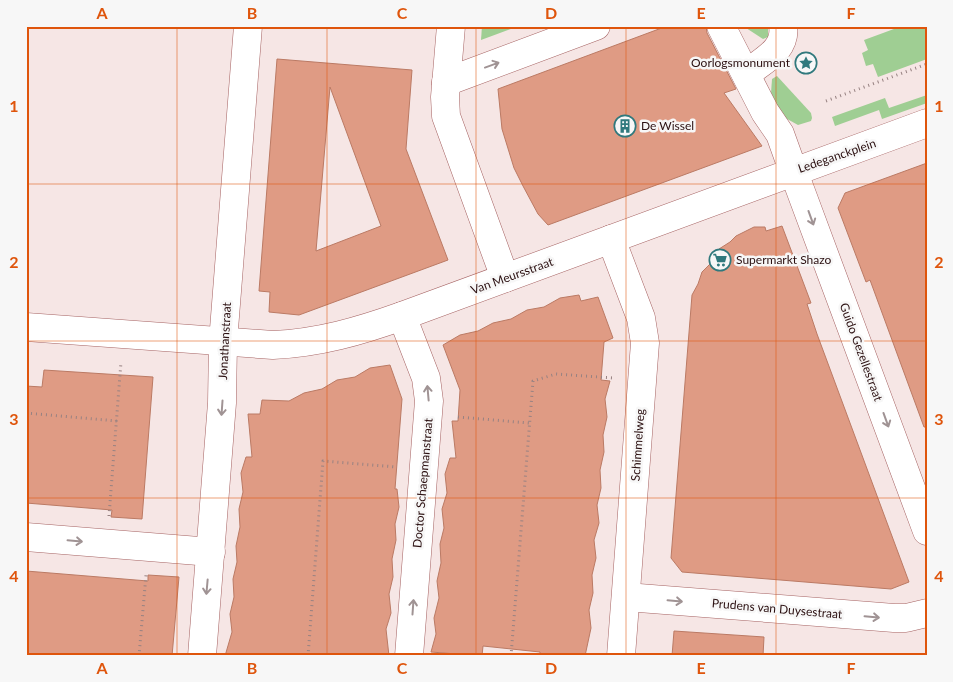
<svg xmlns="http://www.w3.org/2000/svg" width="953" height="682" font-family="Lato,sans-serif">
<style>
.green{fill:#9fce93}
.building{fill:#df9b84;stroke:#bb7a64;fill-rule:evenodd}
.lines{fill:none;stroke-linecap:round;stroke-linejoin:round}
.pedestrian-casing{stroke:#a66363;stroke-width:29}
.minor-casing{stroke:#a66363;stroke-width:29}
.path{stroke:#978282;stroke-width:3;stroke-dasharray:1 4;stroke-linecap:butt}
.pedestrian{stroke:#fff;stroke-width:28}
.minor{stroke:#fff;stroke-width:28}
.oneway{stroke:#a09394}
.grid{fill:none;stroke:#df550c;stroke-width:1;stroke-opacity:0.55}
.labels{text-anchor:middle;stroke-width:5;stroke-linejoin:round;paint-order:stroke}
.poi-label{font-size:12px;fill:#2b1011;stroke:#f7f7f7;text-anchor:start}
.street-label{font-size:12px;fill:#2b1011;stroke:#f7f7f7}
.neatline{fill:none;stroke:#df550c;stroke-width:2}
.grid-label{font-size:16px;text-anchor:middle;font-weight:bold;fill:#df550c}
</style>
<rect width="100%" height="100%" fill="#f6e6e5"/>
<!-- green -->
<g class="green">
<polygon points="482,26 519,26 481,40"/>
<polygon points="743,26 768,26 768,37 763,39"/>
<polygon points="902,26 926,26 927,59 878,77 873,64 866,66 862,53 868,50 864,40"/>
<polygon points="777,76 811,113 812,118 811,121 798,125 771,110 770,108 772,79"/>
<polygon points="927,95 927,103 882,119 879,110 835,126 832,117 885,98 889,108"/>
</g>
<!-- building -->
<g class="building">
<polygon points="667,26 706,26 707,33 736,89 724,93 762,146 548,225 538,214 523,186 514,168 502,129 498,89"/>
<path d="M277 59 412 70 406 149 448 260 299 315 269 312 270 292 259 291ZM330 87 381 226 316 251Z"/>
<polygon points="927,163 927,427 924,427 870,280 866,282 838,208 845,193"/>
<polygon points="782,226 811,303 807,304 817,334 909,582 891,589 682,572 671,558 692,295 698,284 702,272 712,262 719,249 730,242 736,236 754,227 765,227 766,231"/>
<polygon points="579,295 581,301 598,297 613,338 604,342 601,380 610,381 605,399 607,417 603,435 604,452 600,470 601,488 597,505 599,523 594,540 596,558 592,575 593,593 589,610 591,628 585,656 540,656 540,652 483,646 482,656 431,652 436,634 434,618 439,598 437,581 441,563 440,544 444,528 442,509 447,493 445,474 450,458 456,458 452,421 458,421 460,390 443,345 460,335 478,331 493,323 511,319 527,310 544,307 560,298"/>
<polygon points="390,365 402,399 395,489 397,489 399,507 395,524 396,540 392,559 393,577 389,594 391,613 386,629 389,656 225,656 232,632 230,614 234,597 233,579 237,562 236,546 240,527 239,509 243,492 241,473 246,457 252,457 248,414 260,414 262,400 289,401 304,393 322,389 337,380 355,377 370,368"/>
<polygon points="44,370 153,377 142,519 111,517 112,510 26,503 26,386 42,387"/>
<polygon points="26,571 148,581 148,575 179,577 172,656 26,656"/>
<polygon points="674,631 764,637 763,656 672,656"/>
</g>
<g class="lines">
<!-- pedestrian casing -->
<g class="pedestrian-casing">
<g id="pedestrian">
<polyline points="721,26 765,112 780,134 794,173"/>
<path d="M746 74C762 61 787 50 783 26"/>
</g>
</g>
<!-- minor casing -->
<g class="minor-casing">
<g id="minor">
<polyline points="451,26 445,97 446,116 505,278"/>
<polyline points="446,82 596,26"/>
<polyline points="794,173 927,531"/>
<polyline points="611,239 641,318 645,343 621,656"/>
<polyline points="402,316 426,378 429,401 409,656"/>
<path d="M26 327 273 345C319 343 360 331 402 316L927 123"/>
<polyline points="26,537 211,552"/>
<polyline points="626,597 894,618 906,618 927,613"/>
<polyline points="202,656 222,403 223,342 248,26"/>
</g>
</g>
<!-- path -->
<g class="path">
<polyline points="826,101 927,64"/>
<polyline points="26,413 117,421"/>
<polyline points="458,417 529,423"/>
<polyline points="109,516 121,362"/>
<polyline points="437,654 460,656"/>
<polyline points="139,656 146,575"/>
<polyline points="308,656 323,461 396,467"/>
<polyline points="511,656 533,381 556,374 613,378"/>
</g>
<!-- pedestrian -->
<use href="#pedestrian" class="pedestrian"/>
<!-- minor -->
<use href="#minor" class="minor"/>
</g>
<!-- one-way arrows -->
<defs><path id="oneway-shaft" d="M-6 0H5M1.5-3L5.5 0L1.5 3" fill="none" stroke-width="1.6" stroke-linecap="round" stroke-linejoin="round" transform="scale(1.25)"/></defs>
<g class="oneway">
<use href="#oneway-shaft" transform="translate(492 65) rotate(-20)"/>
<use href="#oneway-shaft" transform="translate(811 218) rotate(70)"/>
<use href="#oneway-shaft" transform="translate(428 393) rotate(-95)"/>
<use href="#oneway-shaft" transform="translate(222 408) rotate(94)"/>
<use href="#oneway-shaft" transform="translate(886 420) rotate(70)"/>
<use href="#oneway-shaft" transform="translate(75 541) rotate(5)"/>
<use href="#oneway-shaft" transform="translate(207 587) rotate(95)"/>
<use href="#oneway-shaft" transform="translate(675 601) rotate(5)"/>
<use href="#oneway-shaft" transform="translate(413 607) rotate(-86)"/>
<use href="#oneway-shaft" transform="translate(872 617) rotate(5)"/>
</g>
<!-- grid -->
<path class="grid" d="M177 26V656M327 26V656M476 26V656M626 26V656M776 26V656M26 184H927M26 341H927M26 498H927"/>
<!-- icons -->
<defs>
<g id="sight-ring" transform="scale(1.125)"><circle r="9.5" fill="#f7f7f7" stroke="#30797d" stroke-width="1.5"/><path d="M0-6L1.8-2.2L6-1.7L2.9 1.2L3.7 5.4L0 3.3L-3.7 5.4L-2.9 1.2L-6-1.7L-1.8-2.2Z" fill="#30797d"/></g>
<g id="building-ring" transform="scale(1.125)"><circle r="9.5" fill="#f7f7f7" stroke="#30797d" stroke-width="1.5"/><path d="M-4-6H4V6H1V3H-1V6H-4ZM-2.5-4.3h1.7v1.8h-1.7ZM.8-4.3h1.7v1.8H.8ZM-2.5-1h1.7V.8h-1.7ZM.8-1h1.7V.8H.8Z" fill="#30797d"/></g>
<g id="supermarket-ring" transform="scale(1.125)"><circle r="9.5" fill="#f7f7f7" stroke="#30797d" stroke-width="1.5"/><path d="M-6-5.5h2.5l.6 2H6L4.5 2H-2.5L-4.4-4H-6ZM-1.5 3.2a1.3 1.3 0 1 0 .1 0ZM3 3.2a1.3 1.3 0 1 0 .1 0Z" fill="#30797d"/></g>
</defs>
<g fill-rule="evenodd">
<use href="#sight-ring" x="806" y="63"/>
<use href="#building-ring" x="625" y="126"/>
<use href="#supermarket-ring" x="720" y="260"/>
</g>
<g class="labels">
<!-- poi labels -->
<g class="poi-label">
<text x="790" y="67" text-anchor="end">Oorlogsmonument</text>
<text x="641" y="130">De Wissel</text>
<text x="736" y="264">Supermarkt Shazo</text>
</g>
<!-- street labels -->
<g class="street-label">
<text transform="translate(837 156) rotate(-19)" y="4">Ledeganckplein</text>
<text transform="translate(512 276) rotate(-20)" y="4">Van Meursstraat</text>
<text transform="translate(225 341) rotate(-87)" y="4">Jonathanstraat</text>
<text transform="translate(861 352) rotate(70)" y="4">Guido Gezellestraat</text>
<text transform="translate(638 445) rotate(-86)" y="4">Schimmelweg</text>
<text transform="translate(423 483) rotate(-85)" y="4">Doctor Schaepmanstraat</text>
<text transform="translate(777 609) rotate(5)" y="4">Prudens van Duysestraat</text>
</g>
</g>
<!-- border -->
<rect width="953" height="682" fill="none" stroke="#f7f7f7" stroke-width="55"/>
<rect x="28" y="28" width="898" height="626" class="neatline"/>
<g class="grid-label">
<text x="102" y="19">A</text>
<text x="252" y="19">B</text>
<text x="402" y="19">C</text>
<text x="551" y="19">D</text>
<text x="701" y="19">E</text>
<text x="851" y="19">F</text>
<text x="14" y="112">1</text>
<text x="939" y="112">1</text>
<text x="14" y="268">2</text>
<text x="939" y="268">2</text>
<text x="14" y="425">3</text>
<text x="939" y="425">3</text>
<text x="14" y="582">4</text>
<text x="939" y="582">4</text>
<text x="102" y="674">A</text>
<text x="252" y="674">B</text>
<text x="402" y="674">C</text>
<text x="551" y="674">D</text>
<text x="701" y="674">E</text>
<text x="851" y="674">F</text>
</g>
</svg>
